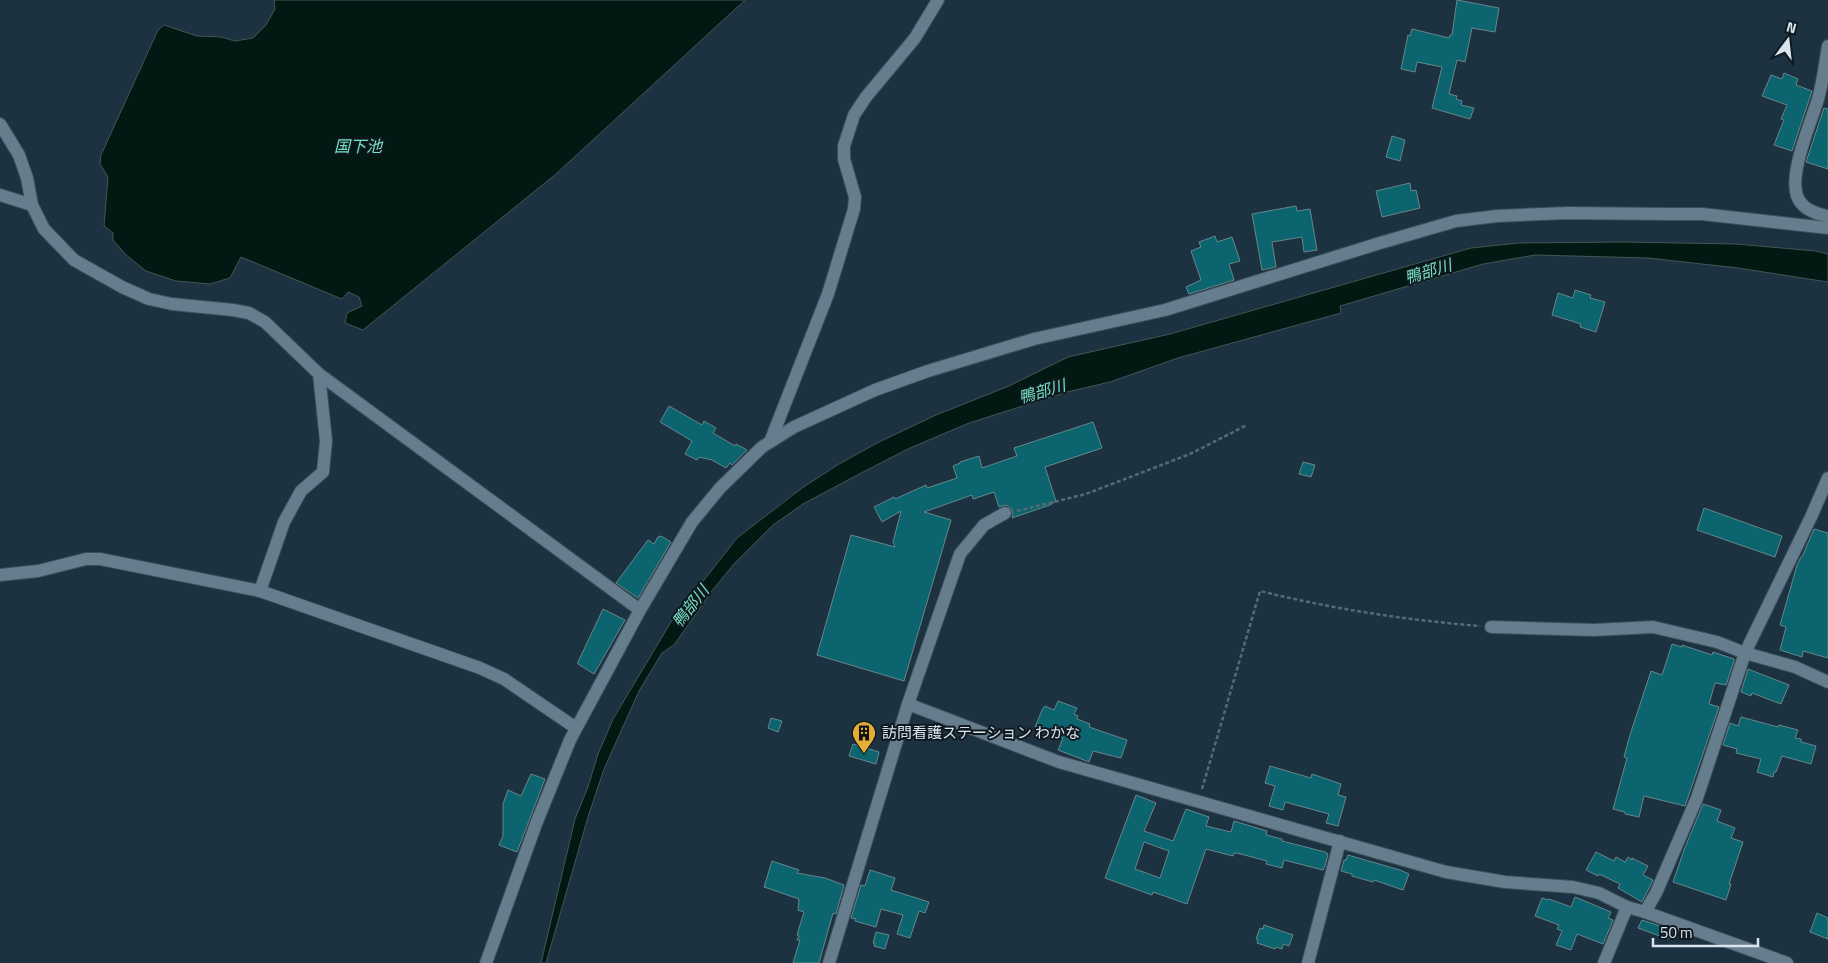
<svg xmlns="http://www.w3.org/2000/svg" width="1828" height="963" font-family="'Titillium Web','Noto Sans JP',sans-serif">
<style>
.water{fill:#031813;stroke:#435655}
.building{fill:#0c646e;stroke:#66878c;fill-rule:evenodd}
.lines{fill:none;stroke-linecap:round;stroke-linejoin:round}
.minor-casing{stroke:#3b4e5a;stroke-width:14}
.path{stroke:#576a77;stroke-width:2.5;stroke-dasharray:4 2.5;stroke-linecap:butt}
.minor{stroke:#657d8d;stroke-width:12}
.labels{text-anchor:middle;stroke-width:4;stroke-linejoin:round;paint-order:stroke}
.poi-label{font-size:15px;fill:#d8e5ef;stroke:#0f191f;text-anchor:start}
.water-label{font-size:16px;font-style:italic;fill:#76e0c6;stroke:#0f191f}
</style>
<rect width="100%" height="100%" fill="#1c3240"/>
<!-- water -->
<g class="water">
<polygon points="274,0 745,0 556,174 363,330 345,323 347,313 362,306 359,297 348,292 342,299 241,257 230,278 210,284 176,281 146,271 126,255 113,240 113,233 104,226 108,177 100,164 101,155 158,30 164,25 197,36 221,37 235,41 253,38 266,25 275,9"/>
<polygon points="1623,242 1736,244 1816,251 1828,254 1828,282 1738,268 1648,258 1535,255 1483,264 1340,306 1341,313 1178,358 1110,382 1067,392 969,423 910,448 865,471 803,504 773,525 734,564 711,592 674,645 662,653 639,691 604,769 588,817 546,963 541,963 575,819 588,787 598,754 613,719 671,622 737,538 802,488 839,464 879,442 936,415 1009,386 1068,357 1170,334 1471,248 1518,243"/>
</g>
<!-- building -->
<g class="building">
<polygon points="1457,0 1499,8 1495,32 1472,28 1465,62 1457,60 1449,94 1457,96 1456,99 1462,101 1461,105 1474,108 1470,119 1432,108 1442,67 1417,62 1415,72 1401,69 1408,35 1410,36 1412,29 1449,38 1450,35 1452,35"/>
<polygon points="1784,73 1798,79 1796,85 1812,91 1792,151 1774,145 1784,120 1781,119 1787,105 1762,96 1771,75 1782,79"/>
<polygon points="1824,108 1828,109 1828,169 1806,162"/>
<polygon points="1392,136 1405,140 1400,161 1386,157"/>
<polygon points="1410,183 1411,191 1416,190 1420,208 1382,217 1376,191"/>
<polygon points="1296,206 1297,211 1310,209 1317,250 1304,252 1302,237 1272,242 1276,267 1262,270 1252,214"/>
<polygon points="1215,236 1217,242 1232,237 1240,261 1229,264 1234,280 1189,294 1186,287 1201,280 1191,251 1201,247 1199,242"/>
<polygon points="1575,290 1591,295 1590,298 1605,302 1596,332 1580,327 1581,324 1552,315 1558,293 1573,298"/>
<polygon points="669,406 702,425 704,421 716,428 713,433 735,446 736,444 747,450 732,465 730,463 726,468 712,460 699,457 697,460 685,454 692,441 660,422"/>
<polygon points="1093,422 1102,448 1045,467 1056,501 1050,505 1012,518 1013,514 1012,509 1006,505 999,507 994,492 973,499 972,495 924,512 951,520 904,681 817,655 851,535 895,547 893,542 901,511 882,522 874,507 894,497 895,499 926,485 927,488 957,478 953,466 960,463 960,462 979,456 982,468 1017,456 1014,448"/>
<polygon points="1303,462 1315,465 1311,477 1299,474"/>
<polygon points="1704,508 1782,536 1775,557 1697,530"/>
<polygon points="1814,529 1828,533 1828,658 1803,651 1802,657 1780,650 1786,627 1780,625 1797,565 1801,557 1802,557"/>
<polygon points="661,536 671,542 638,598 616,583 648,540 654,544 658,537"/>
<polygon points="603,609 625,620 594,674 578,664 578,662"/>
<polygon points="1672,644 1682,647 1682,645 1712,655 1713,652 1734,659 1734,661 1726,685 1715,683 1709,704 1719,707 1685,806 1644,796 1639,817 1625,814 1625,812 1613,809 1627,758 1624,757 1629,738 1651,671 1662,675"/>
<polygon points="1748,669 1789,685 1781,704 1752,693 1751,696 1741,692"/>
<polygon points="1058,701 1077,708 1074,714 1078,716 1077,719 1090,724 1089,727 1127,740 1121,758 1093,751 1089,762 1058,750 1063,738 1035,727 1043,708 1045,706 1054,710"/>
<polygon points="1741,717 1778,727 1779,725 1798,730 1795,738 1801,739 1801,742 1816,746 1811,764 1782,756 1776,772 1774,772 1773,777 1757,772 1761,759 1736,753 1737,749 1723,745 1730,723 1738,726"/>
<polygon points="771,718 782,721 778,732 768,728"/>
<polygon points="853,744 879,752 876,764 849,756"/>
<polygon points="1270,766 1311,778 1312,774 1341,784 1338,795 1346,797 1338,826 1326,823 1329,814 1285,802 1283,810 1269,806 1275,786 1265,783"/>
<polygon points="531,774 545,779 517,852 499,845 503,836 503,804 508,790 521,796"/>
<path d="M1136 795 1156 803 1144 831 1173 841 1186 809 1209 817 1206 826 1231 832 1234 821 1267 831 1266 835 1282 839V841L1325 852 1328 854 1325 866 1323 870 1284 860 1282 868 1266 864 1267 861 1237 853H1234L1233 856 1206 849 1187 904 1153 892 1152 895 1105 878ZM1144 842 1169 851 1160 878 1135 869Z"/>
<polygon points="1703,804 1721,810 1717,821 1735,828 1731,838 1743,842 1729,884 1731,884 1726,900 1673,882 1684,850"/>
<polygon points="1596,852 1614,861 1616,857 1625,862 1628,857 1632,860 1632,858 1648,866 1643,875 1653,880 1642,902 1618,888 1620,884 1599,874 1598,876 1586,870"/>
<polygon points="1348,855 1400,870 1409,874 1403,890 1374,880 1373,882 1352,876 1352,874 1341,871 1344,860 1346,860"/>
<polygon points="772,861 799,870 797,873 825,878 844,885 836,914 833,913 819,963 793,963 800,940 797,940 799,936 797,935 804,912 798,910 799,899 764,887"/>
<polygon points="870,870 895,878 891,890 929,902 925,913 919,911 910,938 897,934 903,915 881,909 876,927 855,921 856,919 851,918 861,885 865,886"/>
<polygon points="1575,897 1611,912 1608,918 1613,920 1603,944 1577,934 1571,950 1556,945 1562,931 1557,929 1559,925 1535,916 1542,898 1548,900 1549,899 1571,907"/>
<polygon points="1817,913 1828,918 1828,939 1810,932"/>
<polygon points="1642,920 1672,930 1668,939 1638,928"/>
<polygon points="1264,925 1293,935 1289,946 1283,944 1282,949 1276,947 1275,949 1257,943 1258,940 1256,939 1260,928 1263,929"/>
<polygon points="876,932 889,935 885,949 874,946 875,943 873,943"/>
</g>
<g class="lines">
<!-- minor casing -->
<g class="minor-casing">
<g id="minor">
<path d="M1828 46C1825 63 1823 82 1818 99 1811 123 1789 172 1797 196 1802 209 1816 214 1828 216"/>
<polyline points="0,124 19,155 27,178 32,205 44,229 74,260 122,287 149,299 172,304 233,310 249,313 265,322 319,374 640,610"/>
<polyline points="0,195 32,205"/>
<polyline points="770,442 828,294 854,209 855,197 844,159 844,146 854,115 866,97 915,38 938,0"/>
<polyline points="0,575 38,571 86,559 100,559 260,591 480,668 504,679 576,728"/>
<polyline points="260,591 284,522 301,491 323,472 326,441 319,374"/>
<polyline points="1491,627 1594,630 1653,627 1717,642 1745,653 1795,667 1828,682"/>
<polyline points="908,704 960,554 984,525 1005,513"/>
<polyline points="1645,912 1656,893 1697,798 1745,653 1811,517 1828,478"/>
<polyline points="486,963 536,824 570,740 640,610 692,522 720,488 762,447 794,427 875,390 928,371 1034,339 1165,310 1380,243 1456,221 1497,216 1567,213 1668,214 1702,214 1828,228"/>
<polyline points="829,963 908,704 1059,762 1446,872 1505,882 1573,887 1599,893 1627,907 1645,912 1787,963"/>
<polyline points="1308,963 1340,841"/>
<polyline points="1604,963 1627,907"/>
</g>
</g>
<!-- path -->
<g class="path">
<polyline points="1017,511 1086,494 1190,454 1247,425"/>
<path d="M1202 789 1260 591C1332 609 1406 620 1480 626"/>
</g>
<!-- minor -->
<use href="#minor" class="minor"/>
</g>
<!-- icons -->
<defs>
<g id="building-pin" transform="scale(1.25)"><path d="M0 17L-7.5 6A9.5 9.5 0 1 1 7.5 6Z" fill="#e3ae35" stroke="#0f191f"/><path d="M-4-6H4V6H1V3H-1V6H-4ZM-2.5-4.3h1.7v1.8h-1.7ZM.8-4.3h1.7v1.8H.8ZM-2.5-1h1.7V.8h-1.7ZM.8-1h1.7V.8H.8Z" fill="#111"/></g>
</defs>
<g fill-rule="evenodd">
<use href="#building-pin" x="864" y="733"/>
</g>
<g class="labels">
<!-- poi labels -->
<g class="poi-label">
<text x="882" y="738">訪問看護ステーション わかな</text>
</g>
<!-- water labels -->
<g class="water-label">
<text x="358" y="152">国下池</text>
<text transform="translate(1428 271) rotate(-17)" y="6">鴨部川</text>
<text transform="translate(1042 391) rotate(-16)" y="6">鴨部川</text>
<text transform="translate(690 606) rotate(-52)" y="6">鴨部川</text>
</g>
</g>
<!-- north arrow -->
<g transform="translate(1788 40) rotate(15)" stroke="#0f191f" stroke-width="4" paint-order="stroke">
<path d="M0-4L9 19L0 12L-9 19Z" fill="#d8e5ef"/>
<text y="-8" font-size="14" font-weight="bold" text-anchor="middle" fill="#d8e5ef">N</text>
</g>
<!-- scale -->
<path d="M1653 938v8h105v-8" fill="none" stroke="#d8e5ef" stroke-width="2.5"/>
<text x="1660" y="938" font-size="15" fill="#d8e5ef" stroke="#0f191f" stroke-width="4" paint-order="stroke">50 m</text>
</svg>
